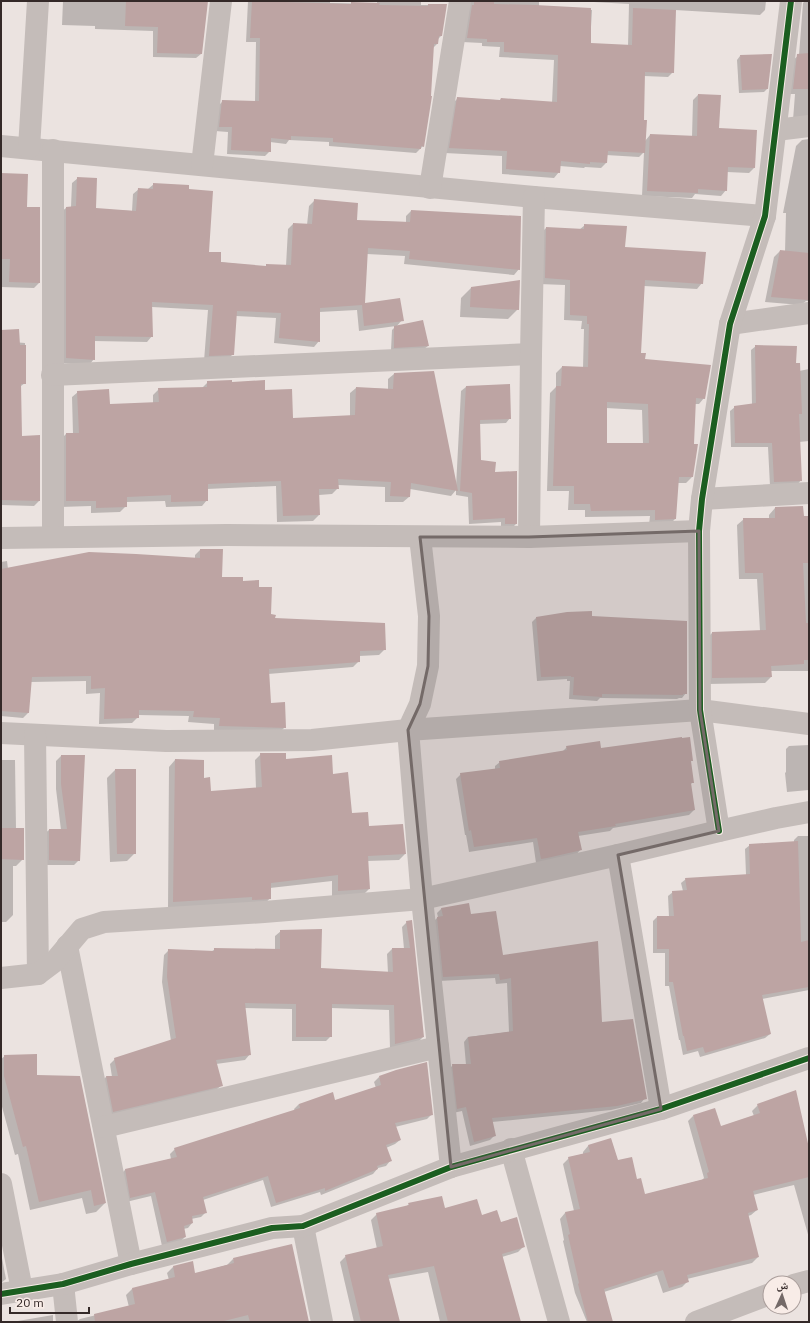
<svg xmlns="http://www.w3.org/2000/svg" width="810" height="1323" font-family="'IBM Plex Sans','Noto Naskh Arabic',sans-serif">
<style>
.shadow{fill:#0003;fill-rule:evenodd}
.building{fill:#bda4a3;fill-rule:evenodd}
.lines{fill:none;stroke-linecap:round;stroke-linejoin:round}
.minor{stroke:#c4bcb9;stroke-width:22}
.cycleway-casing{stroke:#f8ece7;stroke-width:8}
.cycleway{stroke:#1b5e20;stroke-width:6}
.marked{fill:#746a68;fill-opacity:0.2;stroke:#746a68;stroke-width:3;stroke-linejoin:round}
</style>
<rect width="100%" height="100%" fill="#ebe3e0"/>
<!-- shadow -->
<g class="shadow">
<polygon points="63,1 206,1 201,54 196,58 153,57 153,31 95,29 95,26 62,25"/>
<polygon points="248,1 330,1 330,3 377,4 377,1 421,1 421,5 446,5 441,36 438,39 437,44 433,48 423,146 416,153 329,146 329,142 289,140 286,144 270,142 270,151 265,156 227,154 228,132 215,131 218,106 223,101 255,102 256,42 246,42"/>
<polygon points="470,1 539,1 539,7 592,10 590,44 628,46 629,4 576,1 766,1 765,10 760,15 675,10 673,72 668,77 644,76 643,121 645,141 650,135 692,137 693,100 698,95 718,129 754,168 749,173 727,172 726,190 721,196 695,194 692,198 642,196 644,152 639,157 606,155 606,163 601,168 585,167 584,168 560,166 559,172 554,178 502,174 502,156 445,153 453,103 458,98 552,103 554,60 499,57 500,47 482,46 482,43 462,42"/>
<polygon points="805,1 809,1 809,121 793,120 795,94 788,94 792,61 799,55 803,3"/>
<polygon points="740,56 767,89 764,92 739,93 737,60"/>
<polygon points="809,139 809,301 806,301 801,305 765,302 774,257 780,251 785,252 786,213 783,213 796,146 802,140"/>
<polygon points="1,174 26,208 40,282 34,288 1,287"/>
<polygon points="78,178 95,209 132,211 133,194 139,189 148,189 154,184 208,253 219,262 265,267 267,265 286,266 288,229 293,224 307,225 309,206 315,200 356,221 406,222 406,216 411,211 519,269 514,275 404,264 405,256 367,254 364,305 402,320 396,327 428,346 424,349 391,350 392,330 396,326 359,331 357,310 319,312 319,341 314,347 274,343 276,318 236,316 233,354 227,360 204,361 208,310 152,307 152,336 147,342 94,341 94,359 89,365 60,363 60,213 66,208 71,207 72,183"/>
<path d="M585 225 624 248 702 283 697 289 644 286 640 354 644 360 704 398 699 404H695L692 477 686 483H677L675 519 669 525H649L650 516 585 517V510H568L569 491H547L550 393 556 387V373L562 367 583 368 584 329H581L582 321 564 320 565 285 539 284 540 234 546 228 579 230ZM606 408 642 410 643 444H606Z"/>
<polygon points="471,288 518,309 508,319 460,317 461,298"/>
<polygon points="1,341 25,343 25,383 21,386 1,386"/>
<polygon points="756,346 795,364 799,371 809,369 809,441 799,442 801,480 797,485 770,486 768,447 731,447 730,411 735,407 752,405 751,350"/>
<polygon points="433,372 456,487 461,391 466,387 510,418 506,423 479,424 480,461 493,473 516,524 511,529 501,528 501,522 469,524 468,497 456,495 456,490 451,496 410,489 409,497 403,502 385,502 385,487 338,485 338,488 332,494 319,495 319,515 313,521 277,522 276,486 207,489 207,500 202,506 166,507 165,501 126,502 126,506 120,512 91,513 91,506 60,507 60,440 66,434 73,434 72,397 78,392 109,406 153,404 153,395 159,389 202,388 208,382 231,383 264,391 292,419 350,416 350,393 356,388 388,389 388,379 394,374"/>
<polygon points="1,441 40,500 34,506 1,505"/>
<polygon points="775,508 803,517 809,517 809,671 771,671 771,677 765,683 707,684 706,639 712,633 760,631 757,579 739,579 737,525 744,519 769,519 769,515"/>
<polygon points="200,550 221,578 242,582 258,588 270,615 274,619 384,650 379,655 359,656 359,661 353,667 268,674 270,704 285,727 279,733 214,731 214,724 188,722 189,716 138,715 138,717 132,723 99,724 100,693 86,694 86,681 31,682 28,713 23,718 1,716 1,562 7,561 8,569 195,558 195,555"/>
<polygon points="591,617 686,693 682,698 679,698 677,699 600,698 597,701 569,699 570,681 567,681 567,679 537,681 532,622 536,618"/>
<polygon points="809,745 809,790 787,792 785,773 786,772 786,749 789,746"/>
<polygon points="567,747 601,749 692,760 690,763 693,782 690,785 694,810 689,815 613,828 610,831 578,836 580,850 576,855 536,863 533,842 469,852 466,835 465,835 456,779 461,774 495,770 495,766 500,762 562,752"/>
<polygon points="261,754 285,760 333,775 351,814 405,854 399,860 367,861 369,889 363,895 332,897 332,881 270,888 270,898 264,905 168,908 169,767 175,760 203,779 210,792 256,789 255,760"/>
<polygon points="61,756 79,860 74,865 45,865 44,834 49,830 61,830 56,789 56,761"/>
<polygon points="1,760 15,760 16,829 23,859 16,866 13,866 13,915 6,922 1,922"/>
<polygon points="115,770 135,853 127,861 110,862 107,778"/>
<polygon points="798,836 809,836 809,990 762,999 770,1034 765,1038 700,1057 698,1051 683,1055 680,1040 679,1040 669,986 665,986 665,953 653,953 653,921 657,917 669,917 668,896 673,892 683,891 681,883 686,879 746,875 745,849 750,845 794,842 794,840"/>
<polygon points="442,908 470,915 502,956 601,1023 645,1098 641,1103 611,1110 492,1122 495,1135 490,1140 470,1146 462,1111 453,1113 448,1070 453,1065 466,1065 464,1042 468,1037 509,1032 507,983 496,984 495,978 439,981 432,923 438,917 437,913"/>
<polygon points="407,922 423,1037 418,1042 390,1049 389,1010 331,1008 331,1036 326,1041 292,1041 292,1009 244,1008 250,1054 245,1060 216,1064 222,1085 216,1090 108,1116 101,1082 106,1077 112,1077 110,1064 115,1059 171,1041 162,982 164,955 169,950 211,952 215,949 275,950 275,936 281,931 320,969 388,973 387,954 392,949 404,949 402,927"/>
<polygon points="5,1056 36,1076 105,1203 96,1212 86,1214 82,1198 30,1210 18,1154 15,1155 1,1103 1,1059"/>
<polygon points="379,1077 432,1114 427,1119 395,1127 400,1140 395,1144 386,1148 390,1161 386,1166 378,1168 373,1174 321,1195 320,1192 271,1207 263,1180 203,1200 206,1212 201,1217 191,1219 192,1223 188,1228 183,1229 185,1237 181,1241 162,1246 151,1196 126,1202 120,1175 125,1170 171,1159 170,1154 175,1149 295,1111 294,1109 299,1104 335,1101 376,1088 374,1082"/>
<polygon points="758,1105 807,1146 809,1145 809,1238 794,1185 753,1195 757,1210 751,1215 748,1216 758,1257 752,1263 687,1279 688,1281 682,1287 663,1293 657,1275 604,1292 612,1322 587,1322 575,1293 563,1241 564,1240 560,1219 565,1213 574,1211 563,1164 569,1158 583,1154 583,1152 588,1146 611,1140 618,1162 636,1180 644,1195 702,1180 704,1178 688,1121 693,1116 720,1128 754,1116 752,1111"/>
<polygon points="409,1204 444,1209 481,1217 500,1223 524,1246 518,1252 502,1257 458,1322 440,1322 428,1272 388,1279 399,1322 354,1322 340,1262 346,1256 377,1249 371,1220 377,1214 406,1207"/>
<polygon points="1,1253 6,1279 1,1283"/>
<polygon points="233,1259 305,1322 76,1322 80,1319 129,1307 126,1295 132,1289 169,1280 167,1273 173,1267 195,1274 227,1265"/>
<polygon points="53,1315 53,1322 12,1322"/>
</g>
<!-- building -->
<g class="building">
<polygon points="126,1 208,1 202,54 157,53 158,27 125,26"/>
<polygon points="252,1 284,1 284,2 351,4 351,2 380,3 379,5 428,6 428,4 447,4 442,36 439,36 438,44 434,44 431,96 432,96 424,147 421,146 421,149 333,142 333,138 291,136 291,140 271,138 271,152 231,150 232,127 219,127 222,100 259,101 260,38 250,38"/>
<polygon points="474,1 494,1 494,4 535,5 591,8 591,43 632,45 633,8 676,10 674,73 645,72 644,120 647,120 645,153 608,151 607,163 590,162 590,164 561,161 560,173 506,169 507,151 449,148 457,97 500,100 501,98 557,102 558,55 504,52 504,42 487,42 487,39 467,38 472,5 474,5"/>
<polygon points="809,53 809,89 793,89 797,54"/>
<polygon points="772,54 768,89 742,90 740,55"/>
<polygon points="698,94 721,95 719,128 757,130 755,168 728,167 727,191 698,189 698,193 647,191 650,134 697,136"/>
<polygon points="1,173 28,174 27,207 40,207 40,283 9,282 10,259 1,259"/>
<polygon points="77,177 97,178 96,208 136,211 138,188 153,189 153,183 189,185 189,189 213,191 209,252 221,252 221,262 266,266 266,264 291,265 293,223 312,224 314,199 358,203 357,220 410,222 411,210 521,216 520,270 409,259 410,251 368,248 365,303 400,298 404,321 364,326 362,305 320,308 320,342 279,338 281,313 237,311 234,355 209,356 213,305 152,302 153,337 95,336 95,360 66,358 66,207 76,206"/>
<path d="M584 224 627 226 625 247 706 252 703 284 645 280 641 353H646L645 359 711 365 705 399 696 398 694 444H698L693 477H679L676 519 655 520V510L591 511 590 504H574V486H553L556 386H561L562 366 588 367 589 324H587V316L570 315V280L545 278 546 227 584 229ZM607 402 648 404 649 443H607Z"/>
<polygon points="780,250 809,253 808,300 771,297"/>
<polygon points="520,280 519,310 470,307 471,287"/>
<polygon points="423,320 429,346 394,348 394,326"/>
<polygon points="19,329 20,345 26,345 26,384 21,384 22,436 40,435 40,501 1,500 1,330"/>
<polygon points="755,345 797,346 796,363 800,363 802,414 799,414 802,481 774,482 772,443 735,443 734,406 756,403"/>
<polygon points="434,371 458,491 411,483 410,497 390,496 391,482 338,479 339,489 319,489 320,515 283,516 281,481 208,484 208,501 171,502 171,495 127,497 127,507 96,508 96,501 66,501 66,433 79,433 77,391 109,389 110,404 159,402 158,388 207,387 207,381 232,380 232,382 265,380 265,390 292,389 293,418 355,415 356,387 393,389 394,373"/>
<polygon points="510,384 511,419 480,420 481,460 496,462 495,472 517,471 517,524 505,524 505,518 473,520 472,493 460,491 466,386"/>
<polygon points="803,506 804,516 809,516 809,563 803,563 806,623 809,623 809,660 804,660 804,664 771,666 772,677 712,678 712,632 766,630 763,573 745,573 743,518 775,518 775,507"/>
<polygon points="200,549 223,549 222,577 243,577 243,581 259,580 259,587 272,587 271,614 276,615 275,618 385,623 386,650 360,651 360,662 269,669 271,703 285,702 286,728 219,726 220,718 193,717 194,711 139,710 139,718 104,719 105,688 91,689 91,676 32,677 29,713 1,711 1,569 89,552 136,554 200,558"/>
<polygon points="592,611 592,616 687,621 687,694 683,694 683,695 602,694 602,697 573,695 574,677 571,677 571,676 541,677 536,617 567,612"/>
<polygon points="682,737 682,738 690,737 693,761 691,761 694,783 691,783 695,810 615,824 616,826 578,832 582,850 547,858 541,859 537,838 474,847 471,830 469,831 460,773 500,768 499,761 567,750 566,746 600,741 601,748"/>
<polygon points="260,753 286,753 286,759 332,755 333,774 348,772 352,813 368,812 369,826 403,824 406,854 368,856 370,889 338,891 338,875 271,883 271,899 252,900 252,897 173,902 175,759 204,760 204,778 210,777 211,791 262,787"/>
<polygon points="61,755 85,755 80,861 49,860 49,829 67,829 61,784"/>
<polygon points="115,769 136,769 136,854 117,854"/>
<polygon points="1,828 24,828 24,860 1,859"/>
<polygon points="798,841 801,942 809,940 809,987 762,995 771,1034 705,1053 703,1047 687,1051 684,1036 683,1036 673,982 669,982 669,949 657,949 657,916 674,916 672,891 687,890 685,878 750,874 749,844"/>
<polygon points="469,903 471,914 496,911 503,955 598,941 602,1022 633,1019 647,1099 617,1106 492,1118 496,1136 474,1142 466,1107 457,1109 452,1064 471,1064 468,1037 513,1031 511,978 500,980 499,974 443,977 437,917 443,916 441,908"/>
<polygon points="412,920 424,1037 395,1044 394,1005 332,1004 332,1037 296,1037 296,1004 245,1003 251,1055 216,1060 223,1086 113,1112 106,1076 118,1076 114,1058 176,1038 167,977 168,949 214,951 214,948 280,949 280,930 322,929 321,968 393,972 392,948 410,948 406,921"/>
<polygon points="37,1054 37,1075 80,1076 106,1203 94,1206 91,1190 39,1202 26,1146 23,1147 4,1076 4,1055"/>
<polygon points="427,1062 433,1115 395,1123 401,1140 386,1145 392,1161 377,1166 378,1169 325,1191 325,1188 276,1203 268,1176 203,1197 207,1213 192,1216 193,1223 184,1226 186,1237 167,1242 155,1192 130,1198 125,1169 177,1157 174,1148 300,1108 299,1104 333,1092 335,1100 381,1085 379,1076 396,1070"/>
<polygon points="796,1090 809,1148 809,1177 753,1191 758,1210 748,1213 759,1257 687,1275 689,1282 669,1288 663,1270 604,1289 613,1322 588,1322 578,1284 579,1283 568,1235 570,1234 565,1212 580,1209 568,1157 590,1152 588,1145 611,1138 618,1160 632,1157 637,1179 641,1178 645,1194 708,1178 707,1173 709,1172 693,1115 715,1108 721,1126 760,1113 757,1104"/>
<polygon points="442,1196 445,1208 477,1199 482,1215 497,1210 501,1222 517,1217 525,1247 502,1254 521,1322 448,1322 434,1266 388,1275 400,1322 361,1322 345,1255 383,1246 376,1213 409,1205 408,1203"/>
<polygon points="292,1244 309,1322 250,1322 248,1315 220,1322 95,1322 94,1314 135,1304 132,1288 175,1277 173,1266 193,1261 195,1273 234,1263 233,1258"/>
</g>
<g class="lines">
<!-- minor -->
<g class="minor">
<polyline points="776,130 809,126"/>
<polyline points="1,146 534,197 765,216"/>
<polyline points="29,148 38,1"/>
<polyline points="53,150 53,537"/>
<polyline points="202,165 221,1"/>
<polyline points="430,188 460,1"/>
<polyline points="730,324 809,313"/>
<polyline points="52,375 531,354"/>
<polyline points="702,499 809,493"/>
<polyline points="420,537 429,616 428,666 420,704 408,730 422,899 451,1167"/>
<polyline points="529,537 531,354 534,197"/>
<polyline points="1,538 227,535 529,537 699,531"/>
<polyline points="1,733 166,741 312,740 408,730 700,710 809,724"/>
<polyline points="35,735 38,974"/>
<polyline points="719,831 700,710 699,531 702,499 730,324 765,216 791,1"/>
<polyline points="618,855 661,1109"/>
<polyline points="67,946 131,1264"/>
<polyline points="1,978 38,974 54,962 82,929 104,922 264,912 422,899 618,855 719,831 776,818 809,812"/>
<polyline points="104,1127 438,1047"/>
<polyline points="511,1149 559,1322"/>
<polyline points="1,1184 22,1290"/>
<polyline points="303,1226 322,1322"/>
<polyline points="63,1284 67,1322"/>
<polyline points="794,1285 809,1281"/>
<polyline points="1,1294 63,1284 131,1264 272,1228 303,1226 451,1167 661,1109 809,1058"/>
<polyline points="696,1322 770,1294"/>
</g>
<!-- cycleway casing -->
<g class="cycleway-casing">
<g id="cycleway">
<polyline points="719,831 700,710 699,531 702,499 730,324 765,216 791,1"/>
<polyline points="1,1294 63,1284 131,1264 272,1228 303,1226 451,1167 661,1109 809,1058"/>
</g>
</g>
<!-- cycleway -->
<use href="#cycleway" class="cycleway"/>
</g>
<!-- marked area -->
<path class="marked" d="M699 531 700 710 719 831 618 855 661 1109 451 1167 408 730 420 704 428 666 429 616 420 537H529Z"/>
<!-- border -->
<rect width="810" height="1323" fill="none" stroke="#342928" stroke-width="4"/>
<!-- north arrow -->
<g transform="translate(782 1295) rotate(3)"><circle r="19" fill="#f8ece7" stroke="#aa9e9b"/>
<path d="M0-3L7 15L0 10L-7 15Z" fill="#746a68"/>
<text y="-6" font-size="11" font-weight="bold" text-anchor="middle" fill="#342928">ش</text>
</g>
<!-- scale -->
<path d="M10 1307v6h79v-6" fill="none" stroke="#342928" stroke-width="2"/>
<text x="16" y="1307" font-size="12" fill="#342928" stroke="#f8ece7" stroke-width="3" paint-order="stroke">20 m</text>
</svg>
